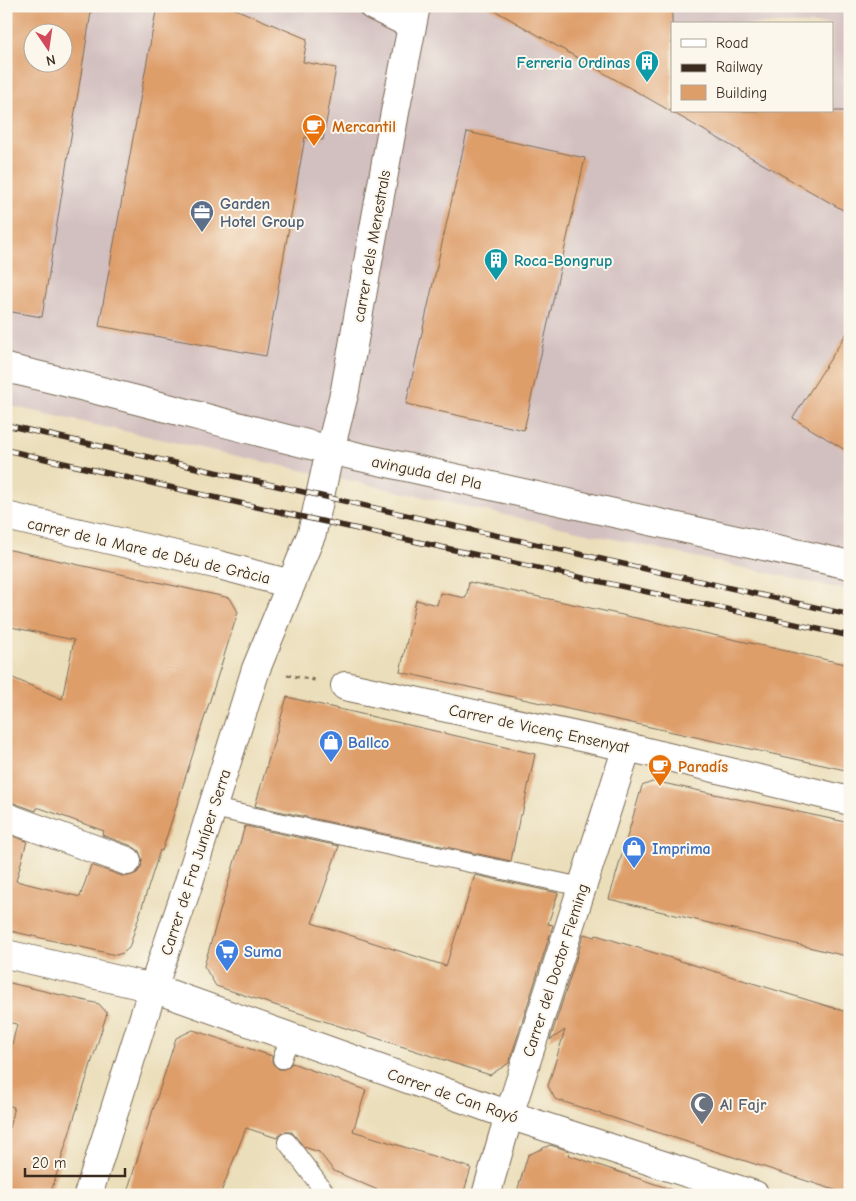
<svg xmlns="http://www.w3.org/2000/svg" width="856" height="1201" font-family="'Comic Neue',sans-serif">
<style>
.industrial{fill:#d2bfbf;fill-rule:evenodd}
.building{fill:#de9e6a;fill-rule:evenodd}
.lines{fill:none;stroke-linecap:round;stroke-linejoin:round}
.service-casing{stroke:#796955;stroke-width:20}
.minor-casing{stroke:#796955;stroke-width:30}
.tertiary-casing{stroke:#796955;stroke-width:30}
.path{stroke:#796955;stroke-width:3;stroke-dasharray:4 4;stroke-linecap:butt}
.service{stroke:#fff;stroke-width:18}
.minor{stroke:#fff;stroke-width:28}
.tertiary{stroke:#fff;stroke-width:28}
.rail-casing{stroke:#3b2a1e;stroke-width:5.5}
.rail{stroke:#fbf7ec;stroke-width:4;stroke-dasharray:11;stroke-linecap:butt}
.labels{text-anchor:middle;stroke-width:4;stroke-linejoin:round;paint-order:stroke}
.culture-label{font-size:16px;font-weight:bold;fill:#0d838f;stroke:#fbf7ec;text-anchor:end}
.food-label{font-size:16px;font-weight:bold;fill:#c56008;stroke:#fbf7ec;text-anchor:start}
.service-label{font-size:16px;font-weight:bold;fill:#4e5e75;stroke:#fbf7ec;text-anchor:start}
.street-label{font-size:16px;fill:#3b2a1e;stroke:#fbf7ec}
.shop-label{font-size:16px;font-weight:bold;fill:#366cbe;stroke:#fbf7ec;text-anchor:start}
.worship-label{font-size:16px;font-weight:bold;fill:#5b616d;stroke:#fbf7ec;text-anchor:start}
</style>
<rect width="100%" height="100%" fill="#fbf7ec"/>
<filter id="ink" filterUnits="userSpaceOnUse"><feTurbulence type="fractalNoise" baseFrequency=".02" numOctaves="2"/><feDisplacementMap in="SourceGraphic" scale="10" xChannelSelector="R" yChannelSelector="G"/><feConvolveMatrix kernelMatrix="1 2 1 2 8 2 1 2 1" color-interpolation-filters="sRGB"/></filter>
<filter id="wash" filterUnits="userSpaceOnUse"><feTurbulence type="fractalNoise" baseFrequency=".0096" numOctaves="4" result="noise"/><feDisplacementMap in="SourceGraphic" scale="20" xChannelSelector="R" yChannelSelector="G"/><feGaussianBlur stdDeviation="1.12" result="paint"/><feColorMatrix in="noise" values="0 0 0 0 0 0 0 0 0 0 0 0 0 0 0 0 0 1.4 0 .05"/><feComposite in="paint" operator="in"/></filter>
<g filter="url(#wash)">
<rect width="100%" height="100%" fill="#ebdeba"/>
<!-- industrial -->
<path class="industrial" d="M6 6H850V591L6 405ZM672 24H832V111H672ZM32 32H62V62H32Z"/>
<g id="blocks">
<!-- building -->
<g class="building">
<path d="M6 6H92L42 317 6 311ZM32 32H62V62H32Z"/>
<polygon points="157,6 228,6 307,39 303,62 336,68 323,140 305,137 266,356 99,326"/>
<polygon points="487,6 672,6 672,111 850,111 850,214"/>
<polygon points="467,132 585,158 524,430 406,404"/>
<polygon points="850,328 850,453 793,418"/>
<polygon points="6,549 230,598 238,612 162,851 160,850 129,948 123,953 116,955 6,930 6,834 27,841 16,881 80,897 91,865 122,876 129,876 137,873 141,867 142,859 139,851 132,846 102,835 104,831 40,808 37,808 36,811 11,802 6,802 6,675 62,699 74,640 6,626"/>
<polygon points="469,582 563,602 850,665 850,771 400,672 416,600 437,605 440,593 466,598"/>
<polygon points="287,697 535,754 522,815 520,815 511,861 255,806"/>
<polygon points="652,782 658,782 850,823 850,957 609,899 642,786"/>
<polygon points="245,826 339,846 312,923 446,966 475,875 558,893 548,924 553,925 509,1063 490,1075 216,986 204,966"/>
<polygon points="584,934 595,937 596,935 850,1013 850,1195 555,1099 548,1086 565,1030 550,1040"/>
<polygon points="6,982 99,1004 107,1013 50,1195 6,1195 6,1141 14,1107 6,1105 6,1070 17,1024 6,1022"/>
<polygon points="193,1030 272,1056 272,1061 274,1065 279,1069 284,1069 288,1067 292,1063 366,1090 353,1131 471,1168 463,1195 389,1195 334,1171 319,1152 304,1147 295,1136 292,1132 285,1132 280,1134 277,1138 246,1128 220,1195 126,1195 176,1038"/>
<polygon points="550,1145 569,1151 568,1155 673,1190 672,1195 516,1195 528,1155"/>
</g>
</g>
</g>
<g filter="url(#ink)">
<use href="#blocks" fill-opacity="0" stroke="#796955" stroke-width="1"/>
<g class="lines">
<!-- service casing -->
<g class="service-casing">
<g id="service">
<polyline points="213,808 582,887"/>
<polyline points="282,1059 290,1037"/>
<polyline points="287,1142 327,1195"/>
</g>
</g>
<!-- minor casing -->
<g class="minor-casing">
<g id="minor">
<polyline points="373,6 412,25"/>
<path d="M6 368C125 395 242 429 360 457L850 565"/>
<polyline points="6,516 219,565 291,584"/>
<polyline points="345,686 627,747 850,801"/>
<polyline points="6,817 127,861"/>
<polyline points="6,954 153,988 509,1115 755,1195"/>
<polyline points="486,1195 509,1115 627,747"/>
</g>
</g>
<!-- tertiary casing -->
<g class="tertiary-casing">
<polyline id="tertiary" points="88,1195 153,988 188,885 256,669 312,533 330,450 345,390 395,112 416,6"/>
</g>
<!-- path -->
<polyline class="path" points="287,675 315,680"/>
<!-- service -->
<use href="#service" class="service"/>
<!-- minor -->
<use href="#minor" class="minor"/>
<!-- tertiary -->
<use href="#tertiary" class="tertiary"/>
<!-- rail casing -->
<g class="rail-casing">
<g id="rail">
<polyline points="6,425 850,615"/>
<polyline points="6,450 257,507 850,636"/>
</g>
</g>
<!-- rail -->
<use href="#rail" class="rail"/>
</g>
</g>
<!-- icons -->
<defs>
<g id="building-pin" transform="scale(1.25)"><path d="M0 17L-7.5 6A9.5 9.5 0 1 1 7.5 6Z" fill="#0f9aa8" stroke="#fbf7ec"/><path d="M-4-6H4V6H1V3H-1V6H-4ZM-2.5-4.3h1.7v1.8h-1.7ZM.8-4.3h1.7v1.8H.8ZM-2.5-1h1.7V.8h-1.7ZM.8-1h1.7V.8H.8Z" fill="#fff"/></g>
<g id="cafe-pin" transform="scale(1.25)"><path d="M0 17L-7.5 6A9.5 9.5 0 1 1 7.5 6Z" fill="#e8710a" stroke="#fbf7ec"/><path d="M-5.5-4.5H6V0H3Q3 3.5 0 3.5H-2.5Q-5.5 3.5-5.5 0ZM3-3.2v2h1.7v-2ZM-6 4.5H4V6H-6Z" fill="#fff"/></g>
<g id="office-pin" transform="scale(1.25)"><path d="M0 17L-7.5 6A9.5 9.5 0 1 1 7.5 6Z" fill="#5c6f8a" stroke="#fbf7ec"/><path d="M-6-3h4V-5.5h4V-3h4V5H-6ZM-1-4.5V-3h2v-1.5ZM-6 0V1H6V0Z" fill="#fff"/></g>
<g id="shop-pin" transform="scale(1.25)"><path d="M0 17L-7.5 6A9.5 9.5 0 1 1 7.5 6Z" fill="#3f7fe0" stroke="#fbf7ec"/><path d="M-5-2.5h2.3a2.7 3.5 0 0 1 5.4 0H5L5.5 6h-11ZM-1.5-2.5h3a1.5 2.3 0 0 0-3 0Z" fill="#fff"/></g>
<g id="supermarket-pin" transform="scale(1.25)"><path d="M0 17L-7.5 6A9.5 9.5 0 1 1 7.5 6Z" fill="#3f7fe0" stroke="#fbf7ec"/><path d="M-6-5.5h2.5l.6 2H6L4.5 2H-2.5L-4.4-4H-6ZM-1.5 3.2a1.3 1.3 0 1 0 .1 0ZM3 3.2a1.3 1.3 0 1 0 .1 0Z" fill="#fff"/></g>
<g id="mosque-pin" transform="scale(1.25)"><path d="M0 17L-7.5 6A9.5 9.5 0 1 1 7.5 6Z" fill="#6b7280" stroke="#fbf7ec"/><path d="M3.5-4.9A6 6 0 1 0 3.5 4.9A5 5 0 1 1 3.5-4.9Z" fill="#fff"/></g>
</defs>
<g fill-rule="evenodd">
<use href="#building-pin" x="647" y="62"/>
<use href="#cafe-pin" x="314" y="126"/>
<use href="#office-pin" x="202" y="212"/>
<use href="#building-pin" x="496" y="260"/>
<use href="#shop-pin" x="331" y="742"/>
<use href="#cafe-pin" x="660" y="766"/>
<use href="#shop-pin" x="634" y="848"/>
<use href="#supermarket-pin" x="227" y="951"/>
<use href="#mosque-pin" x="702" y="1104"/>
</g>
<g class="labels">
<!-- culture labels -->
<g class="culture-label">
<text x="630" y="68">Ferreria Ordinas</text>
<text x="514" y="266" text-anchor="start">Roca-Bongrup</text>
</g>
<!-- food labels -->
<g class="food-label">
<text x="332" y="132">Mercantil</text>
<text x="678" y="772">Paradís</text>
</g>
<!-- service labels -->
<g class="service-label">
<text x="220" y="209">Garden<tspan x="220" dy="18">Hotel Group</tspan></text>
</g>
<!-- street labels -->
<g class="street-label">
<text transform="translate(371 246) rotate(-80)" y="6">carrer dels Menestrals</text>
<text transform="translate(427 472) rotate(12)" y="6">avinguda del Pla</text>
<text transform="translate(149 550) rotate(13)" y="6">carrer de la Mare de Déu de Gràcia</text>
<text transform="translate(539 728) rotate(12)" y="6">Carrer de Vicenç Ensenyat</text>
<text transform="translate(195 862) rotate(-72)" y="6">Carrer de Fra Juníper Serra</text>
<text transform="translate(555 970) rotate(-72)" y="6">Carrer del Doctor Fleming</text>
<text transform="translate(453 1095) rotate(19)" y="6">Carrer de Can Rayó</text>
</g>
<!-- shop labels -->
<g class="shop-label">
<text x="348" y="748">Ballco</text>
<text x="652" y="854">Imprima</text>
<text x="244" y="957">Suma</text>
</g>
<!-- worship labels -->
<g class="worship-label">
<text x="720" y="1110">Al Fajr</text>
</g>
</g>
<!-- margin -->
<rect width="856" height="1201" fill="none" stroke="#fbf7ec" stroke-width="25"/>
<!-- legend -->
<rect x="671" y="22" width="162" height="90" fill="#fbf7ec" stroke="#aea59a"/>
<rect x="681" y="39" width="25" height="8" fill="#ffffff" stroke="#aea59a"/>
<text x="716" y="48" font-size="15" fill="#3b2a1e">Road</text>
<rect x="681" y="64" width="25" height="8" fill="#3b2a1e" stroke="#aea59a"/>
<text x="716" y="72" font-size="15" fill="#3b2a1e">Railway</text>
<rect x="681" y="85" width="25" height="15" fill="#de9e6a" stroke="#aea59a"/>
<text x="716" y="98" font-size="15" fill="#3b2a1e">Building</text>
<!-- north arrow -->
<g transform="translate(48 48) rotate(167)"><circle r="24" fill="#fbf7ec" stroke="#aea59a"/>
<path d="M0-4L9 19L0 12L-9 19Z" fill="#d1495b"/>
<text y="-8" font-size="14" font-weight="bold" text-anchor="middle" fill="#3b2a1e">N</text>
</g>
<!-- scale -->
<path d="M25 1168v8h100v-8" fill="none" stroke="#3b2a1e" stroke-width="2.5"/>
<text x="32" y="1168" font-size="15" fill="#3b2a1e" stroke="#fbf7ec" stroke-width="4" paint-order="stroke">20 m</text>
</svg>
